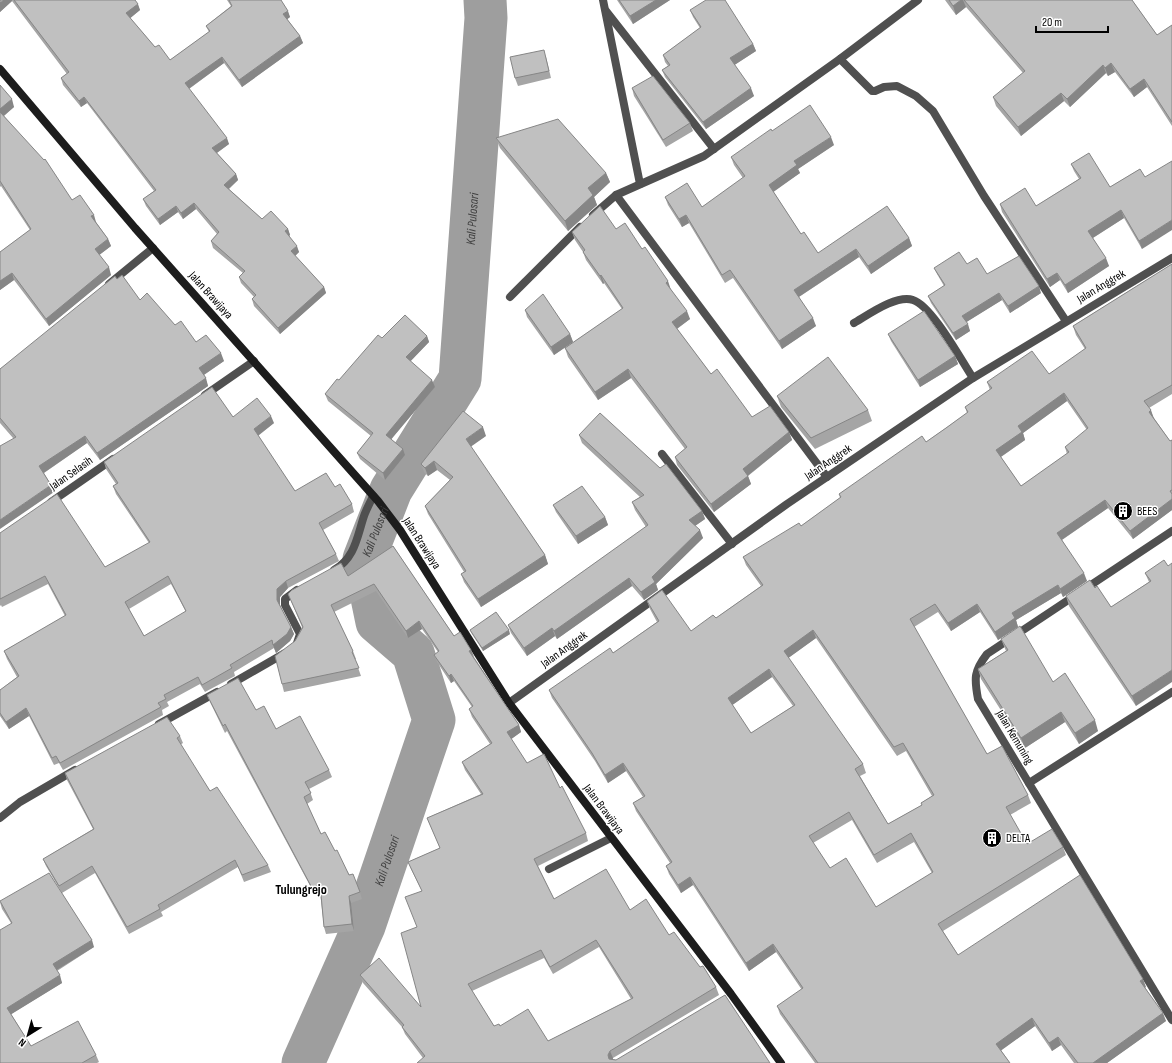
<svg xmlns="http://www.w3.org/2000/svg" width="1172" height="1063" font-family="'Sofia Sans Condensed',sans-serif">
<style>
.lines{fill:none;stroke-linecap:round;stroke-linejoin:round}
.river{stroke:#9e9e9e;stroke-width:43}
.service{stroke:#505050;stroke-width:8}
.minor{stroke:#505050;stroke-width:8}
.tertiary{stroke:#505050;stroke-width:8}
.secondary{stroke:#1d1d1d;stroke-width:8}
.wall{fill:#a5a5a5;fill-rule:evenodd}
.shaded-wall{fill:#868686}
.building{fill:#c0c0c0;stroke:#868686;fill-rule:evenodd}
.labels{text-anchor:middle;stroke-width:3;stroke-linejoin:round;paint-order:stroke}
.street-label{font-size:12px;fill:#000;stroke:#fff}
.poi-label{font-size:12px;fill:#000;stroke:#fff;text-anchor:start}
.water-label{font-size:13px;font-style:italic;fill:#3f3f3f;stroke:#fff}
.quarter-label{font-size:14px;font-weight:bold;fill:#000;stroke:#fff}
</style>
<rect width="100%" height="100%" fill="#fff"/>
<g class="lines">
<!-- river -->
<path class="river" id="s1" d="M303 1063 364 926 434 720 413 653 377 622 364 559 391 490 460 379 486 18 485 0"/>
<!-- service -->
<g class="service">
<polyline points="1029,783 1172,692"/>
<polyline points="549,869 611,838"/>
</g>
<!-- minor -->
<g class="minor">
<polyline points="603,0 640,184"/>
<polyline points="606,11 714,149"/>
<polyline points="840,59 872,91 875,91 884,87 897,86 916,96 933,111 984,196 1066,321"/>
<polyline points="616,195 827,477"/>
<polyline points="593,215 616,195 704,156 840,59 918,0"/>
<polyline points="109,284 153,248"/>
<polyline points="510,297 580,227"/>
<path d="M854 323C868 315 897 294 913 300 932 306 961 360 973 378"/>
<polyline points="205,395 254,361"/>
<polyline points="662,454 732,544"/>
<polyline points="51,502 113,459"/>
<path d="M1172 531 987 654C974 671 974 678 978 699L1172 1020"/>
<path d="M334 570C355 558 357 537 364 516 366 510 370 503 373 496"/>
<polyline points="297,643 300,634 285,605 285,599 297,590"/>
<polyline points="231,684 285,653"/>
<polyline points="159,724 217,692"/>
<polyline points="0,818 20,802 75,770"/>
</g>
<!-- tertiary -->
<polyline class="tertiary" points="509,703 787,504 973,378 1172,258"/>
<!-- secondary -->
<polyline class="secondary" points="0,69 135,228 378,501 400,530 509,703 731,994 781,1063"/>
</g>
<!-- wall -->
<g class="wall">
<polygon points="0,0 135,0 140,10 130,18 155,47 170,60 209,32 206,26 231,6 227,0 281,0 290,17 287,19 300,36 303,43 242,87 224,63 189,89 229,144 217,153 236,174 238,180 229,189 262,219 288,229 290,235 289,236 299,252 295,256 324,287 326,293 280,334 254,306 252,299 254,297 241,283 239,277 243,273 213,248 211,241 217,234 196,209 183,219 178,212 160,225 146,206 143,199 154,191 87,103 81,107 63,85 61,78 67,74 12,1 0,12"/>
<polygon points="617,0 670,0 633,24"/>
<polygon points="945,0 1132,0 1157,35 1172,25 1172,126 1147,87 1134,97 1115,72 1108,76 1106,73 1070,107 1064,101 1021,136 996,106 993,97 1023,73 966,7 956,15"/>
<polygon points="690,10 753,44 756,51 734,65 754,96 706,129 665,77 662,70 668,66 665,62 663,55 700,28 693,17"/>
<polygon points="546,57 551,78 518,86 515,78"/>
<polygon points="0,85 14,107 4,116 72,200 96,222 108,239 111,246 99,255 111,275 49,326 14,280 0,290 0,252 30,230 1,186 0,187"/>
<polygon points="632,88 690,123 693,131 666,147 634,96"/>
<polygon points="772,131 834,145 798,169 800,173 773,191 801,234 818,253 909,238 912,246 871,274 859,257 799,297 816,326 782,349 733,278 725,283 689,223 682,227 668,205 665,197 702,207 743,178 734,165 731,157"/>
<polygon points="496,138 606,173 610,182 594,197 597,205 568,231 500,148"/>
<polygon points="1071,164 1110,187 1140,169 1142,249 1124,218 1093,238 1109,266 1068,293 1060,280 1050,287 1002,212 1000,204 1036,206 1079,179 1074,171"/>
<polygon points="616,229 671,290 690,319 677,329 711,374 752,417 789,432 792,440 748,476 751,484 714,512 677,465 675,457 685,449 631,378 598,400 568,357 565,348 622,309 604,283 603,284 586,260 583,252 575,240 572,232"/>
<polygon points="967,264 987,274 1041,293 1010,313 1002,300 966,322 970,331 956,340 931,303 928,296 944,286 937,274 934,268"/>
<path d="M1172 264V394L1149 408 1154 418 1170 441 1172 440V510L1133 539 1108 508 1062 540 1087 581 1063 597 1061 593 1016 620 1018 627 998 640 980 612 951 631 938 612 914 627 987 754 1028 795 1031 803 1010 815 1027 844 1063 847 1066 855 943 931 958 955 1146 987H1145L1166 1021 1107 1063H1074L1061 1045 1052 1051 1035 1026 1001 1050 1010 1063H815L780 1014 777 1006 802 990 776 952 749 971 693 885 681 893 669 874 666 866 670 863 636 811 633 803 643 797 626 771 608 783 595 761 552 698 549 690 613 653 657 622 650 609 647 601 691 631 716 618 761 586 746 565 743 557 801 526 840 498 839 494 926 442 967 413 965 407 990 390 987 382 1049 374 1085 349 1076 335 1073 326ZM1067 401 1087 430 1065 447 1067 454 1021 486 1001 457 1025 440 1023 433ZM816 638 897 756 906 751 932 796 921 803 922 805 888 824 860 776 866 773 863 764 788 658ZM772 677 793 706 751 733 732 705ZM852 820 877 863 914 842 932 873 876 907 830 868 813 843Z"/>
<polygon points="117,279 140,300 175,325 196,342 224,361 204,375 208,386 100,460 87,443 44,473 51,485 54,492 13,438 0,423 0,369"/>
<polygon points="525,310 570,334 573,342 554,355 527,317"/>
<polygon points="888,334 955,356 958,364 920,387 891,341"/>
<polygon points="427,336 429,342 410,361 435,387 391,439 403,449 405,455 385,480 360,459 357,453 371,436 328,401 325,394 382,338"/>
<polygon points="777,396 868,410 872,421 815,449 781,407"/>
<path d="M233 417 274 423 258 436 295 491 335 487 352 504 354 512 323 530 336 554 339 561 288 588 280 597V605L291 627 294 634 290 641 276 653 274 648 234 672 235 676 205 692 200 684 167 702 169 706 162 710 163 715 63 770 59 763 54 765 29 716 9 729 0 716V690L17 677 7 659 4 651 65 616 48 584 2 607 1 605 0 606V533L105 567 149 543 116 494 113 486 116 484 106 469 104 462ZM171 584 186 612 144 636 129 609Z"/>
<polygon points="579,435 702,511 705,519 695,526 703,538 656,584 658,590 644,600 632,586 557,639 555,636 527,656 511,633 508,625 646,527 635,510 632,502 640,497 582,443"/>
<polygon points="486,436 470,446 545,555 548,564 481,607 464,582 461,574 464,572 428,514 425,506 450,480 437,470 428,476 424,472 421,464"/>
<polygon points="553,505 605,517 608,525 578,544 556,512"/>
<path d="M393 546 454 636 471 650 474 657 519 725 521 732 511 739 527 763 560 788 586 833 588 841 538 866 554 899 630 910 669 935 700 967 716 987 719 995 613 1058V1059L616 1060 770 1063 423 1058 405 1034 402 1027 363 983 360 975 421 1007 417 927 422 891 411 869 408 862 440 848 427 818 481 794 465 770 462 762 490 744 472 717 469 709 472 707 454 681 451 683 437 662 434 655 438 652 422 629 408 638 376 591 334 612 353 651 356 659H355L361 676 284 692 282 684 295 641 302 627 288 594 348 576ZM599 947 631 999 548 1041 500 1026H494L472 991 544 958 553 974Z"/>
<polygon points="1168,566 1136,706 1069,606 1066,596 1095,588 1111,607 1149,582 1145,573"/>
<polygon points="470,630 510,634 483,651 472,634"/>
<polygon points="1001,639 1053,682 1098,731 1079,744 1065,722 1025,748 981,679 978,669 1006,651"/>
<polygon points="207,695 256,710 276,729 329,770 332,777 309,789 313,800 307,804 321,834 335,851 360,892 362,899 351,903 354,931 326,934 324,927 320,892 315,895 227,731 225,733 210,702"/>
<polygon points="180,736 183,743 180,745 210,791 268,865 271,872 244,882 238,867 161,912 163,916 129,934 95,873 62,893 46,866 43,859 93,829 67,780 65,773"/>
<polygon points="0,902 94,947 57,971 62,983 11,1014 31,1046 96,1055 99,1062 97,1063 0,1063 11,923 2,909"/>
</g>
<!-- shaded-wall -->
<g class="shaded-wall">
<polygon points="4,0 12,0 12,1 0,12 0,3"/>
<polygon points="656,0 670,0 633,24 630,16"/>
<polygon points="961,0 963,0 966,7 956,15 953,6"/>
<polygon points="138,4 140,10 128,20 126,13"/>
<polygon points="288,11 290,17 285,21 283,14"/>
<polygon points="300,36 303,43 242,87 239,80"/>
<polygon points="753,44 756,51 733,66 730,58"/>
<polygon points="222,57 224,63 187,90 185,83"/>
<polygon points="1111,63 1115,72 1108,76 1105,68"/>
<polygon points="1103,65 1106,73 1070,107 1067,99"/>
<polygon points="1144,79 1147,87 1134,97 1130,89"/>
<polygon points="751,88 754,96 706,129 703,122"/>
<polygon points="1061,93 1064,101 1021,136 1018,127"/>
<polygon points="84,97 87,103 81,107 79,101"/>
<polygon points="12,99 14,107 1,118 0,114 0,109"/>
<polygon points="831,137 834,145 798,169 800,173 772,193 769,185 794,161"/>
<polygon points="227,138 229,144 215,154 212,148"/>
<polygon points="606,173 610,182 594,197 597,205 568,231 565,221 588,188"/>
<polygon points="236,174 238,180 226,191 224,185"/>
<polygon points="194,203 196,209 183,219 181,213"/>
<polygon points="176,206 178,212 160,225 158,219"/>
<polygon points="1121,210 1124,218 1091,239 1088,231"/>
<polygon points="94,215 96,222 94,224 91,216"/>
<polygon points="686,215 689,223 682,227 679,219"/>
<polygon points="1172,220 1172,230 1142,249 1139,241"/>
<polygon points="288,229 290,235 287,238 285,231"/>
<polygon points="909,238 912,246 871,274 868,266"/>
<polygon points="108,239 111,246 98,256 95,249"/>
<polygon points="297,246 299,252 293,258 291,251"/>
<polygon points="856,249 859,257 797,298 794,290"/>
<polygon points="1106,258 1109,266 1068,293 1065,285"/>
<polygon points="109,267 111,275 49,326 46,319"/>
<polygon points="12,273 14,280 0,290 0,281"/>
<polygon points="1057,273 1060,280 1050,287 1047,279"/>
<polygon points="601,275 604,283 603,284 600,276"/>
<polygon points="668,281 671,290 666,283"/>
<polygon points="1039,286 1041,293 1010,313 1008,306"/>
<polygon points="324,287 326,293 280,334 278,328"/>
<polygon points="999,293 1002,300 965,323 962,316"/>
<polygon points="687,311 690,319 675,330 672,322"/>
<polygon points="813,318 816,326 782,349 779,341"/>
<polygon points="968,324 970,331 956,340 953,333"/>
<polygon points="570,334 573,342 554,355 551,347"/>
<polygon points="427,336 429,342 408,364 406,357"/>
<polygon points="221,353 224,361 202,376 199,368"/>
<polygon points="955,356 958,364 920,387 918,380"/>
<polygon points="628,369 631,378 598,400 595,392"/>
<polygon points="206,378 208,386 100,460 97,453"/>
<polygon points="432,380 435,387 389,442 386,435"/>
<polygon points="1064,393 1067,401 1023,433 1025,440 999,458 996,450 1018,426"/>
<polygon points="1151,410 1154,419 1149,412"/>
<polygon points="271,416 274,423 256,437 254,429"/>
<polygon points="483,427 486,436 469,448 466,439"/>
<polygon points="789,432 792,440 746,477 743,469"/>
<polygon points="85,436 87,443 42,474 39,466"/>
<polygon points="403,449 405,455 385,480 383,473"/>
<polygon points="434,461 437,470 428,476 425,468"/>
<polygon points="748,476 751,484 714,512 711,504"/>
<polygon points="51,485 54,492 0,529 0,520"/>
<polygon points="1172,499 1172,510 1133,539 1130,531"/>
<polygon points="1105,500 1108,508 1060,541 1057,533"/>
<polygon points="702,511 705,519 692,528 689,520"/>
<polygon points="605,517 608,525 578,544 576,536"/>
<polygon points="700,530 703,538 656,584 658,590 644,600 641,592 652,577"/>
<polygon points="545,555 548,564 481,607 478,599"/>
<polygon points="1084,573 1087,581 1063,597 1060,589"/>
<polygon points="629,578 632,586 557,639 554,631"/>
<polygon points="286,581 288,588 280,597 280,608 277,600 277,589"/>
<polygon points="1058,585 1061,593 1016,620 1018,627 998,640 995,632 1012,613"/>
<polygon points="977,604 980,612 951,631 948,623"/>
<polygon points="419,621 422,629 408,638 406,631"/>
<polygon points="291,627 294,634 290,641 276,653 273,645"/>
<polygon points="552,628 555,636 527,656 524,648"/>
<polygon points="509,630 510,634 483,651 482,648"/>
<polygon points="813,630 816,638 787,659 784,651"/>
<polygon points="471,650 474,657 469,651"/>
<polygon points="769,669 772,677 731,706 728,698"/>
<polygon points="1172,670 1172,682 1136,706 1132,696"/>
<polygon points="451,674 454,681 451,683 449,676"/>
<polygon points="26,708 29,716 9,729 6,722"/>
<polygon points="1061,712 1065,722 1025,748 1021,738"/>
<polygon points="1095,720 1098,731 1079,744 1075,733"/>
<polygon points="519,725 521,732 510,740 507,732"/>
<polygon points="623,763 626,771 608,783 605,775"/>
<polygon points="690,877 693,885 681,893 678,885"/>
<polygon points="349,896 351,903 354,931 352,924"/>
<polygon points="92,940 94,947 55,971 53,964"/>
<polygon points="773,944 776,952 749,971 746,963"/>
<polygon points="60,975 62,983 10,1015 7,1008"/>
<polygon points="1143,979 1146,987 1143,989 1140,981"/>
<polygon points="1163,1013 1166,1021 1107,1063 1093,1063"/>
<polygon points="1032,1018 1035,1026 999,1052 996,1044"/>
<polygon points="1058,1037 1061,1045 1052,1051 1049,1043"/>
<polygon points="610,1051 613,1058 611,1063 608,1055"/>
</g>
<!-- building -->
<g class="building">
<polygon points="0,0 4,0 0,3"/>
<polygon points="14,0 135,0 138,4 126,13 155,47 159,45 170,60 210,31 206,26 232,6 229,0 281,0 288,11 283,14 300,36 239,80 222,57 185,83 227,138 212,148 236,174 224,185 262,219 271,211 288,229 285,231 297,246 291,251 324,287 278,328 252,299 256,295 239,277 245,271 211,241 219,232 194,203 181,213 176,206 158,219 143,199 156,190 84,97 79,101 61,78 69,72"/>
<polygon points="619,0 656,0 630,16"/>
<polygon points="706,0 725,0 753,44 730,58 751,88 703,122 662,70 670,65 663,55 701,27 690,10"/>
<polygon points="949,0 961,0 953,6"/>
<polygon points="964,0 1132,0 1157,35 1172,25 1172,122 1144,79 1130,89 1111,63 1105,68 1103,65 1067,99 1061,93 1018,127 993,97 1025,71"/>
<polygon points="544,50 549,71 515,78 510,57"/>
<polygon points="653,76 690,123 663,140 632,88"/>
<polygon points="0,85 12,99 0,109"/>
<polygon points="810,105 831,137 794,161 797,165 769,185 801,234 804,232 818,253 887,206 909,238 868,266 856,249 794,290 813,318 779,341 730,270 722,275 686,215 679,219 665,197 687,183 702,207 745,176 731,157 771,129 772,131"/>
<polygon points="0,112 44,160 45,159 72,200 80,195 94,215 91,216 108,239 95,249 109,267 46,319 12,273 0,281 0,252 31,229 0,181"/>
<polygon points="558,119 606,173 588,188 593,195 565,221 496,138"/>
<polygon points="1089,153 1110,187 1140,169 1145,177 1172,161 1172,220 1139,241 1121,210 1088,231 1106,258 1065,285 1057,273 1047,279 1000,204 1025,188 1036,206 1081,178 1071,164"/>
<polygon points="600,206 616,229 625,223 642,249 645,247 668,281 666,283 687,311 672,322 711,374 717,369 752,417 770,406 789,432 743,469 748,476 711,504 675,457 687,447 628,369 595,392 565,348 623,308 601,275 600,276 583,252 585,250 572,232"/>
<polygon points="959,252 967,264 977,258 987,274 1019,256 1039,286 1008,306 999,293 962,316 968,324 953,333 928,296 945,285 934,268"/>
<path d="M1172 264V385L1144 401 1151 410 1149 412 1170 441 1172 440V490L1170 491 1172 494V499L1130 531 1105 500 1057 533 1084 573 1060 589 1058 585 1012 613 1015 618 995 632 977 604 948 623 935 604 910 619 987 754 1002 746 1028 795 1006 807 1027 844 1052 829 1063 847 938 924 958 955 1080 875 1143 979 1140 981 1163 1013 1093 1063H1078L1058 1037 1049 1043 1032 1018 996 1044 1010 1063H818L777 1006 803 988 773 944 746 963 690 877 678 885 666 866 672 862 633 803 645 796 623 763 605 775 592 753 549 690 610 648 613 653 659 621 647 601 662 590 691 631 713 615 716 618 763 585 743 557 799 523 801 526 841 497 839 494 922 436 926 442 946 428 968 412 965 407 992 388 987 382 1032 351 1049 374 1086 348 1073 326ZM1064 393 1088 428 1065 447 1069 452 1021 486 996 450 1022 432 1018 426ZM813 630 894 747 903 743 934 795 921 803 922 805 888 824 855 769 863 764 784 651ZM769 669 795 705 751 733 728 698ZM849 812 874 855 911 833 933 872 876 907 846 858 830 868 809 836Z"/>
<polygon points="122,275 140,300 147,293 175,325 181,321 196,342 206,335 221,353 199,368 206,378 97,453 85,436 39,466 51,485 0,520 0,446 16,437 0,418 0,369 115,276 117,279"/>
<polygon points="543,294 570,334 551,347 525,310"/>
<polygon points="924,311 955,356 918,380 888,334"/>
<polygon points="405,315 427,336 406,357 432,380 386,435 403,449 383,473 357,453 373,433 325,394 337,379 339,380 378,335 382,338"/>
<polygon points="828,357 868,410 811,438 777,396"/>
<path d="M212 387 233 417 257 398 271 416 254 429 295 491 326 473 335 487 340 484 352 504 319 523 336 554 286 581 277 589V600L291 627 287 634 273 645 272 640 230 665 232 668 202 685 198 677 164 695 166 699 158 703 161 707 60 763 56 756 52 758 26 708 6 722 0 713V690L19 676 4 651 66 615 45 576 0 599V533L57 494 105 567 150 542 113 486 118 483 104 462ZM168 576 186 611 144 636 125 602Z"/>
<polygon points="463,411 483,427 466,439 545,555 478,599 461,574 466,571 425,506 453,477 434,461 425,468 421,464"/>
<polygon points="600,413 660,468 666,464 702,511 689,520 700,530 652,577 655,582 641,592 629,578 554,631 552,628 524,648 508,625 648,525 632,502 644,495 579,435"/>
<polygon points="582,486 605,517 576,536 553,505"/>
<path d="M393 546 454 636 460 632 471 650 469 651 519 725 507 732 527 763 544 754 560 788 562 786 586 833 534 859 554 899 606 869 630 910 646 899 669 935 674 932 700 967 703 966 716 987 610 1051 608 1055 609 1059 616 1060 725 995 770 1063H417L425 1056 402 1027 404 1025 360 975 379 958 421 1007 401 933 417 927 405 897 422 891 408 862 440 848 427 818 483 794 462 762 492 743 469 709 473 706 451 674 449 676 434 655 439 651 419 621 406 631 374 584 331 605 353 651 352 652 359 668 282 684 275 656 295 641 303 627 288 594 292 590 341 563 348 576ZM596 940 633 998 548 1041 528 1009 500 1026 499 1024 494 1026 468 984 541 950 550 967Z"/>
<polygon points="1164,560 1168,566 1172,563 1172,670 1132,696 1066,596 1090,580 1095,588 1097,586 1111,607 1151,581 1145,573"/>
<polygon points="496,612 509,630 482,648 470,630"/>
<polygon points="1020,626 1053,682 1065,673 1095,720 1075,733 1061,712 1021,738 978,669 1008,650 1001,639"/>
<polygon points="238,678 256,710 264,706 276,729 300,716 329,770 305,782 311,793 304,797 321,834 325,832 335,851 337,850 349,875 353,874 360,892 349,896 352,924 324,927 320,884 312,888 225,724 223,726 207,695"/>
<polygon points="167,717 180,736 177,738 210,791 217,787 268,865 242,875 235,860 158,905 160,909 127,927 92,866 59,886 43,859 94,829 65,773"/>
<polygon points="49,873 92,940 53,964 60,975 7,1008 31,1046 78,1021 96,1055 82,1063 0,1063 0,930 12,923 0,901"/>
</g>
<!-- icons -->
<defs>
<g id="building-disc" transform="scale(1)"><circle r="9.5" fill="#000" stroke="#fff"/><path d="M-4-6H4V6H1V3H-1V6H-4ZM-2.5-4.3h1.7v1.8h-1.7ZM.8-4.3h1.7v1.8H.8ZM-2.5-1h1.7V.8h-1.7ZM.8-1h1.7V.8H.8Z" fill="#fff"/></g>
</defs>
<g fill-rule="evenodd">
<use href="#building-disc" x="1123" y="511"/>
<use href="#building-disc" x="992" y="838"/>
</g>
<g class="labels">
<!-- street labels -->
<g class="street-label">
<text transform="translate(1101 286) rotate(-31)" y="4">Jalan Anggrek</text>
<text transform="translate(211 295) rotate(48)" y="4">Jalan Brawijaya</text>
<text transform="translate(828 462) rotate(-34)" y="4">Jalan Anggrek</text>
<text transform="translate(71 473) rotate(-35)" y="4">Jalan Selasih</text>
<text transform="translate(422 543) rotate(57)" y="4">Jalan Brawijaya</text>
<text transform="translate(564 649) rotate(-36)" y="4">Jalan Anggrek</text>
<text transform="translate(1015 737) rotate(59)" y="4">Jalan Kemuning</text>
<text transform="translate(604 809) rotate(53)" y="4">Jalan Brawijaya</text>
</g>
<!-- poi labels -->
<g class="poi-label">
<text x="1137" y="515">BEES</text>
<text x="1006" y="842">DELTA</text>
</g>
<!-- water labels -->
<g class="water-label">
<text dy="5" stroke="none"><textPath href="#s1" startOffset="915">Kali Pulosari</textPath></text>
<text dy="5" stroke="none"><textPath href="#s1" startOffset="579">Kali Pulosari</textPath></text>
<text dy="5" stroke="none"><textPath href="#s1" startOffset="219">Kali Pulosari</textPath></text>
</g>
<!-- quarter labels -->
<g class="quarter-label">
<text x="301" y="894">Tulungrejo</text>
</g>
</g>
<!-- north arrow -->
<g transform="translate(28 1035) rotate(217)" stroke="#ffffff" stroke-width="3" paint-order="stroke">
<path d="M0-3L7 15L0 10L-7 15Z" fill="#000000"/>
<text y="-6" font-size="11" font-weight="bold" text-anchor="middle" fill="#000000">N</text>
</g>
<!-- scale -->
<path d="M1036 26v6h72v-6" fill="none" stroke="#000000" stroke-width="2"/>
<text x="1042" y="26" font-size="12" fill="#000000" stroke="#ffffff" stroke-width="3" paint-order="stroke">20 m</text>
</svg>
